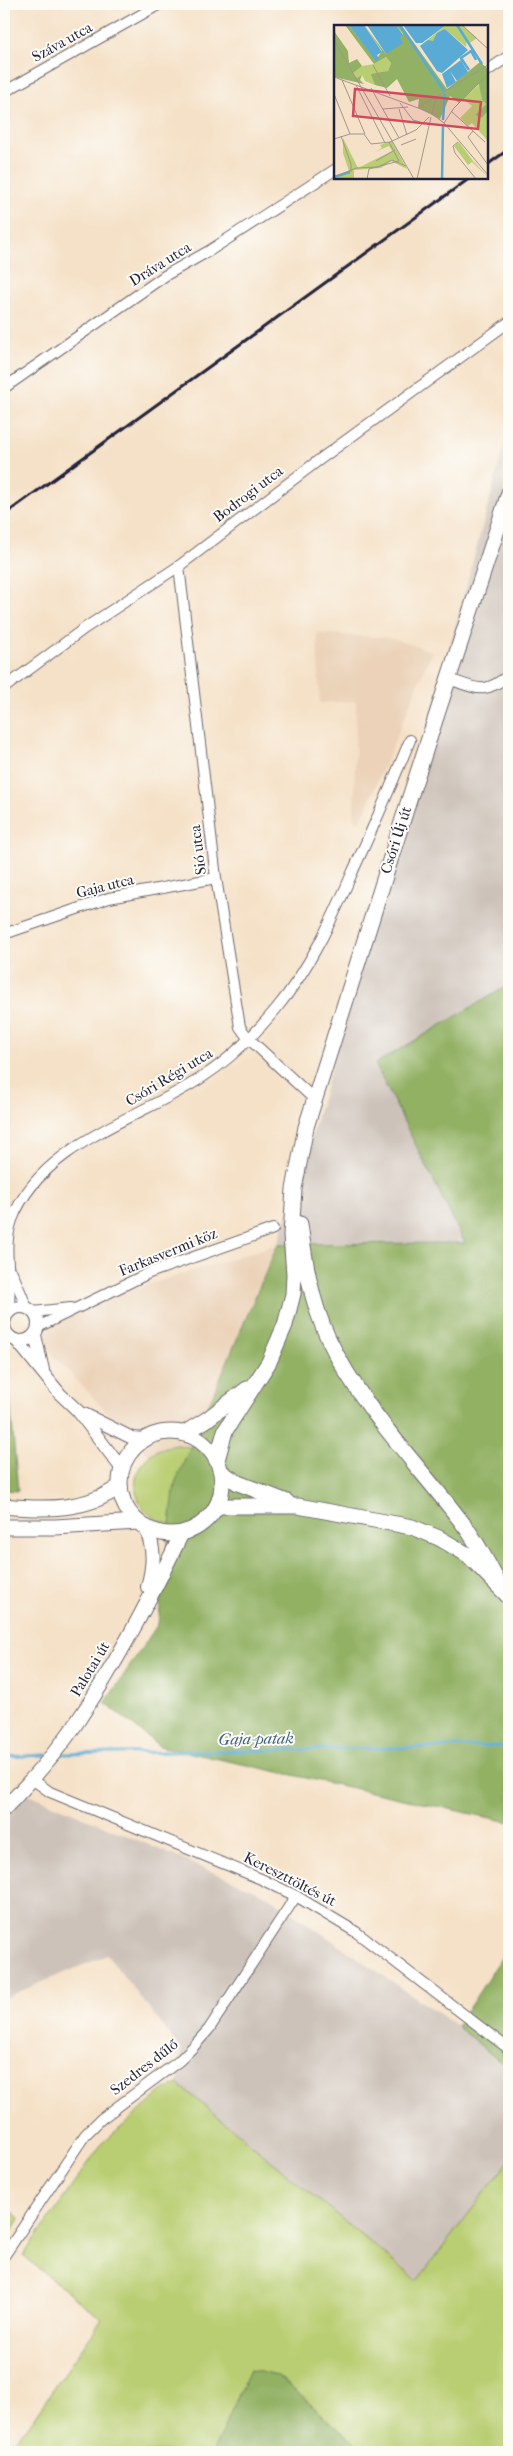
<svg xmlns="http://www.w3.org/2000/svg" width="513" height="2456" font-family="'IM FELL French Canon',serif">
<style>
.built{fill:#ebd2b8}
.industrial{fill:#cdc2b9}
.green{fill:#b9ce72;stroke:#6e7856}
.forest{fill:#92b164;stroke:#5a6a50}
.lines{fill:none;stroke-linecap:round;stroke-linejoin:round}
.stream{stroke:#59aad4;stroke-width:3}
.minor-casing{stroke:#6c656c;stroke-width:12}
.tertiary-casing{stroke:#6c656c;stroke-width:14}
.secondary-casing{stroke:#6c656c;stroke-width:16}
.primary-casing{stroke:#6c656c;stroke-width:17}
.minor{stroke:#fff;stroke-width:10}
.tertiary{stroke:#fff;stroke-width:12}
.secondary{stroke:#fff;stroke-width:14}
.primary{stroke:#fff;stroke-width:15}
.rail{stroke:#22223b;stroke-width:3}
.labels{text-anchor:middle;stroke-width:4;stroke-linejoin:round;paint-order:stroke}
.street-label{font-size:15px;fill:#22223b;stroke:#fdfcf7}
.water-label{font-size:16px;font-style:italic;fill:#3b5f80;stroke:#fdfcf7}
.inset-river{fill:none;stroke:#59aad4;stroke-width:2.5}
.inset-road{fill:none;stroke:#a1958f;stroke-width:1}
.view{fill:#d1495b;fill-opacity:0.15;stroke:#d1495b;stroke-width:2.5}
.inset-edge{fill:none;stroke:#22223b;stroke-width:2.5}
</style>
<rect width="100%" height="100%" fill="#fdfcf7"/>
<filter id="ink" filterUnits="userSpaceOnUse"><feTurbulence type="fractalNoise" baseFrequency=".02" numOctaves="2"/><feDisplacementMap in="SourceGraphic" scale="10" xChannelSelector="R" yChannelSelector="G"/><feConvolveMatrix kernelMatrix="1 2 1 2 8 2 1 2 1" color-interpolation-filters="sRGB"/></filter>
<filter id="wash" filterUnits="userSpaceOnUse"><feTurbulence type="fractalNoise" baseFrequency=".0096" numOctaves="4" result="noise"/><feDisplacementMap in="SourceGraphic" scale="20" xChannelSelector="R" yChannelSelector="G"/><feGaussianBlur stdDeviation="1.12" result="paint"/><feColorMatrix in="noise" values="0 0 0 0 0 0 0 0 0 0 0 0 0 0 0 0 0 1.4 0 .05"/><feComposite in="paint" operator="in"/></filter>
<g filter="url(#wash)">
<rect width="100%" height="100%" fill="#f5e1c7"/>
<!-- built -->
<g class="built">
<polygon points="317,633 390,638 432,651 361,821 354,820 356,701 320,703"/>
<polygon points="278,1244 175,1483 23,1324"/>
</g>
<!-- industrial -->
<g class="industrial">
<polygon points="509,427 509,985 375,1064 465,1243 278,1244 305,1159 446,662"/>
<polygon points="29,1794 264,1894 457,2026 509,2069 509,2161 418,2281 178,2084 181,2049 107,1955 4,1998 4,1806"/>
</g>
<!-- green -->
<g class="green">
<path d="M177 1445 189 1447 199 1453 178 1525C122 1521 121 1450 177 1445Z"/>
<polygon points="178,2084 417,2281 509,2161 509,2452 365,2452 278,2376 250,2370 213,2452 4,2452 28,2426 102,2319 23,2256 101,2145 163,2091"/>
<polygon points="4,2203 20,2219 4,2243"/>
</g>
<!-- forest -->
<g class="forest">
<polygon points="509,985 509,1822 159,1746 105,1703 158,1624 175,1483 278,1244 465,1243 375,1064"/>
<polygon points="4,1389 10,1400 18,1491 4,1490"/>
<polygon points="509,1946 509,2069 457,2026"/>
<polygon points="250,2370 278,2376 365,2452 213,2452"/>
</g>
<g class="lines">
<!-- stream -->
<g class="stream">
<polyline points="60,1754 509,1746"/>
<polyline points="4,1757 46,1755"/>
</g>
</g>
</g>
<g filter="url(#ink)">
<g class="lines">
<!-- minor casing -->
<g class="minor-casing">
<g id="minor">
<polyline points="487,71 509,56"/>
<polyline points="4,92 160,4"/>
<polyline points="4,388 166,275 209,251 336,169"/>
<polyline points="179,566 216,878 240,1027 248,1038 314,1099"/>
<path d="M449 679C478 689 484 695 509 675"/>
<polyline points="4,688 85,628 179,566 319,460 509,322"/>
<polyline points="4,934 109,898 216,878"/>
<polyline points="12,1272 27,1308"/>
<polyline points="33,1312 71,1308"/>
<path d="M8 1313C14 1282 1 1251 12 1220 41 1143 142 1118 204 1076 232 1058 255 1034 276 1009 310 968 332 920 353 871 373 828 392 784 410 740"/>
<polyline points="38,1327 149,1273 273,1229"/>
<polyline points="32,1779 50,1792 261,1879 296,1896 356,1932 509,2049"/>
<polyline points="4,2256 85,2135 101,2119 179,2061 193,2047 209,2029 296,1896"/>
</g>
</g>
<!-- tertiary casing -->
<g class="tertiary-casing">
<g id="tertiary">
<circle cx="21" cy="1324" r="17"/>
<polyline points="35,1335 43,1370"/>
<polyline points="17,1341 60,1394 78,1411 122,1469"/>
<polyline points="84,1414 132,1438 145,1439"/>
</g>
</g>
<!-- secondary casing -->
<g class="secondary-casing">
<g id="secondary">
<path d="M146 1528C155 1549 154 1565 148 1587"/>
<path d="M4 1809C29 1783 54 1756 75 1725 116 1665 150 1599 182 1533"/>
</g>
</g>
<!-- primary casing -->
<g class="primary-casing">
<g id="primary">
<path d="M300 1224C305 1263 311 1301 328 1338 361 1408 418 1464 464 1525 478 1543 488 1564 499 1584"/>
<circle cx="171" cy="1483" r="51"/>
<polyline points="185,1433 206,1420 247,1389"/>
<polyline points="217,1460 225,1431 269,1362 285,1325 293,1294 294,1274 291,1235 294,1189 306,1127 410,797 509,493"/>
<polyline points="221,1472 238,1483 287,1502"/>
<path d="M4 1506C44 1510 87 1511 120 1486"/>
<polyline points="217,1506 298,1506 412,1527 439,1538 468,1555 509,1597"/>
<polyline points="4,1527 55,1527 138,1522"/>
</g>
</g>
<!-- minor -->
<use href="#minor" class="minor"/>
<!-- tertiary -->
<use href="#tertiary" class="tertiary"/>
<!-- secondary -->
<use href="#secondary" class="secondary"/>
<!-- primary -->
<use href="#primary" class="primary"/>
<!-- rail -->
<g class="rail">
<polyline points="487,165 509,149"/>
<polyline points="4,515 470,178"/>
</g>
</g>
</g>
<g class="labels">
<!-- street labels -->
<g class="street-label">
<text transform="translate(62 42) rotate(-29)" y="5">Száva utca</text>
<text transform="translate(160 264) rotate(-32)" y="5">Dráva utca</text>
<text transform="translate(248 494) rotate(-37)" y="5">Bodrogi utca</text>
<text transform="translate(396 840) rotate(-72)" y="5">Csóri Új út</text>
<text transform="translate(198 850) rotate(-97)" y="5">Sió utca</text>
<text transform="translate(105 886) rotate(-14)" y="5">Gaja utca</text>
<text transform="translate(169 1077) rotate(-31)" y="5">Csóri Régi utca</text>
<text transform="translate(168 1252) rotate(-22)" y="5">Farkasvermi köz</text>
<text transform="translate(90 1669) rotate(-59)" y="5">Palotai út</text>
<text transform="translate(290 1879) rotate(27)" y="5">Kereszttöltés út</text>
<text transform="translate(144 2067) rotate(-38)" y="5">Szedres dűlő</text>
</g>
<!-- water labels -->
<g class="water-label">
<text transform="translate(256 1738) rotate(-1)" y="6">Gaja-patak</text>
</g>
</g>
<!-- overview -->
<g transform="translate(334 25)">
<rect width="154" height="154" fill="#f5e1c7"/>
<path d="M112 0H128L143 13 136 18 133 14 132 22 111 4 99 16 86 21ZM52 32 57 38 54 46 40 52 41 60 31 56 28 50 23 53 19 47 28 41 40 39ZM146 59 148 75 152 79 141 90 148 93 154 86 153 115 138 98 134 101 126 93 138 81 129 74ZM9 113 24 143 58 126 55 121 41 127 48 123 46 120 58 116 73 144 57 136 47 143 20 145V154H0L15 146 9 128ZM125 117 139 136 154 152 138 137 134 140 120 121Z" fill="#b9ce72"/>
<path d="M11 0H15L42 35 48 26 30 0 52 29 69 9 62 0H67L113 64 146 37 154 44V86L148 93 141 90 152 79 148 75 145 59 125 78 116 71 106 94 84 83 85 74 75 77 63 54 53 63 41 60 37 49 54 46 57 38 52 32 40 39ZM0 6 14 26 15 38 23 34 28 41 19 48 23 53 28 50 26 55 30 59 0 52Z" fill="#92b164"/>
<path d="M15 0H30L48 27 43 30 45 34 42 36ZM33 0H62L69 10 66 13 69 18 52 29ZM69 0H112L88 18H82ZM111 4 134 25 108 48 103 46 86 21 94 15 99 16 103 8ZM127 35 134 47 123 56 116 46 122 57 113 63 108 49Z" fill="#59aad4"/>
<path class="inset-river" d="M66 0 110 66M123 0 148 39M135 45 127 33 137 26 142 35M109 95 111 69M0 152 16 147M108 154 109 99"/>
<path class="inset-road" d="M128 0 154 24M0 15 80 154M39 40 56 71M0 52 95 87M8 55 31 109M22 60 51 118M37 63 65 113M0 69 16 109M102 73 98 89 110 98 154 150M66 78 79 95 86 97M85 82 154 40M49 84 74 82M65 84 73 110M117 86 151 117M110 98 120 83 154 49M139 106 134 112 154 140M7 111 17 139V147M0 114 16 109H30L37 119 56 117 82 105 95 92M124 117 119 121 121 128 142 154M67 120 82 114M42 136 61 125M0 152 22 143 44 142 58 135 72 141M33 154 35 144 65 136 55 117M83 154 97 92"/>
<path class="view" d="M21 64 147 77 144 104 19 91Z"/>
<rect width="154" height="154" class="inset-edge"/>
</g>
<!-- margin -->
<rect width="513" height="2456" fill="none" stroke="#fdfcf7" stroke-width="20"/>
</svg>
